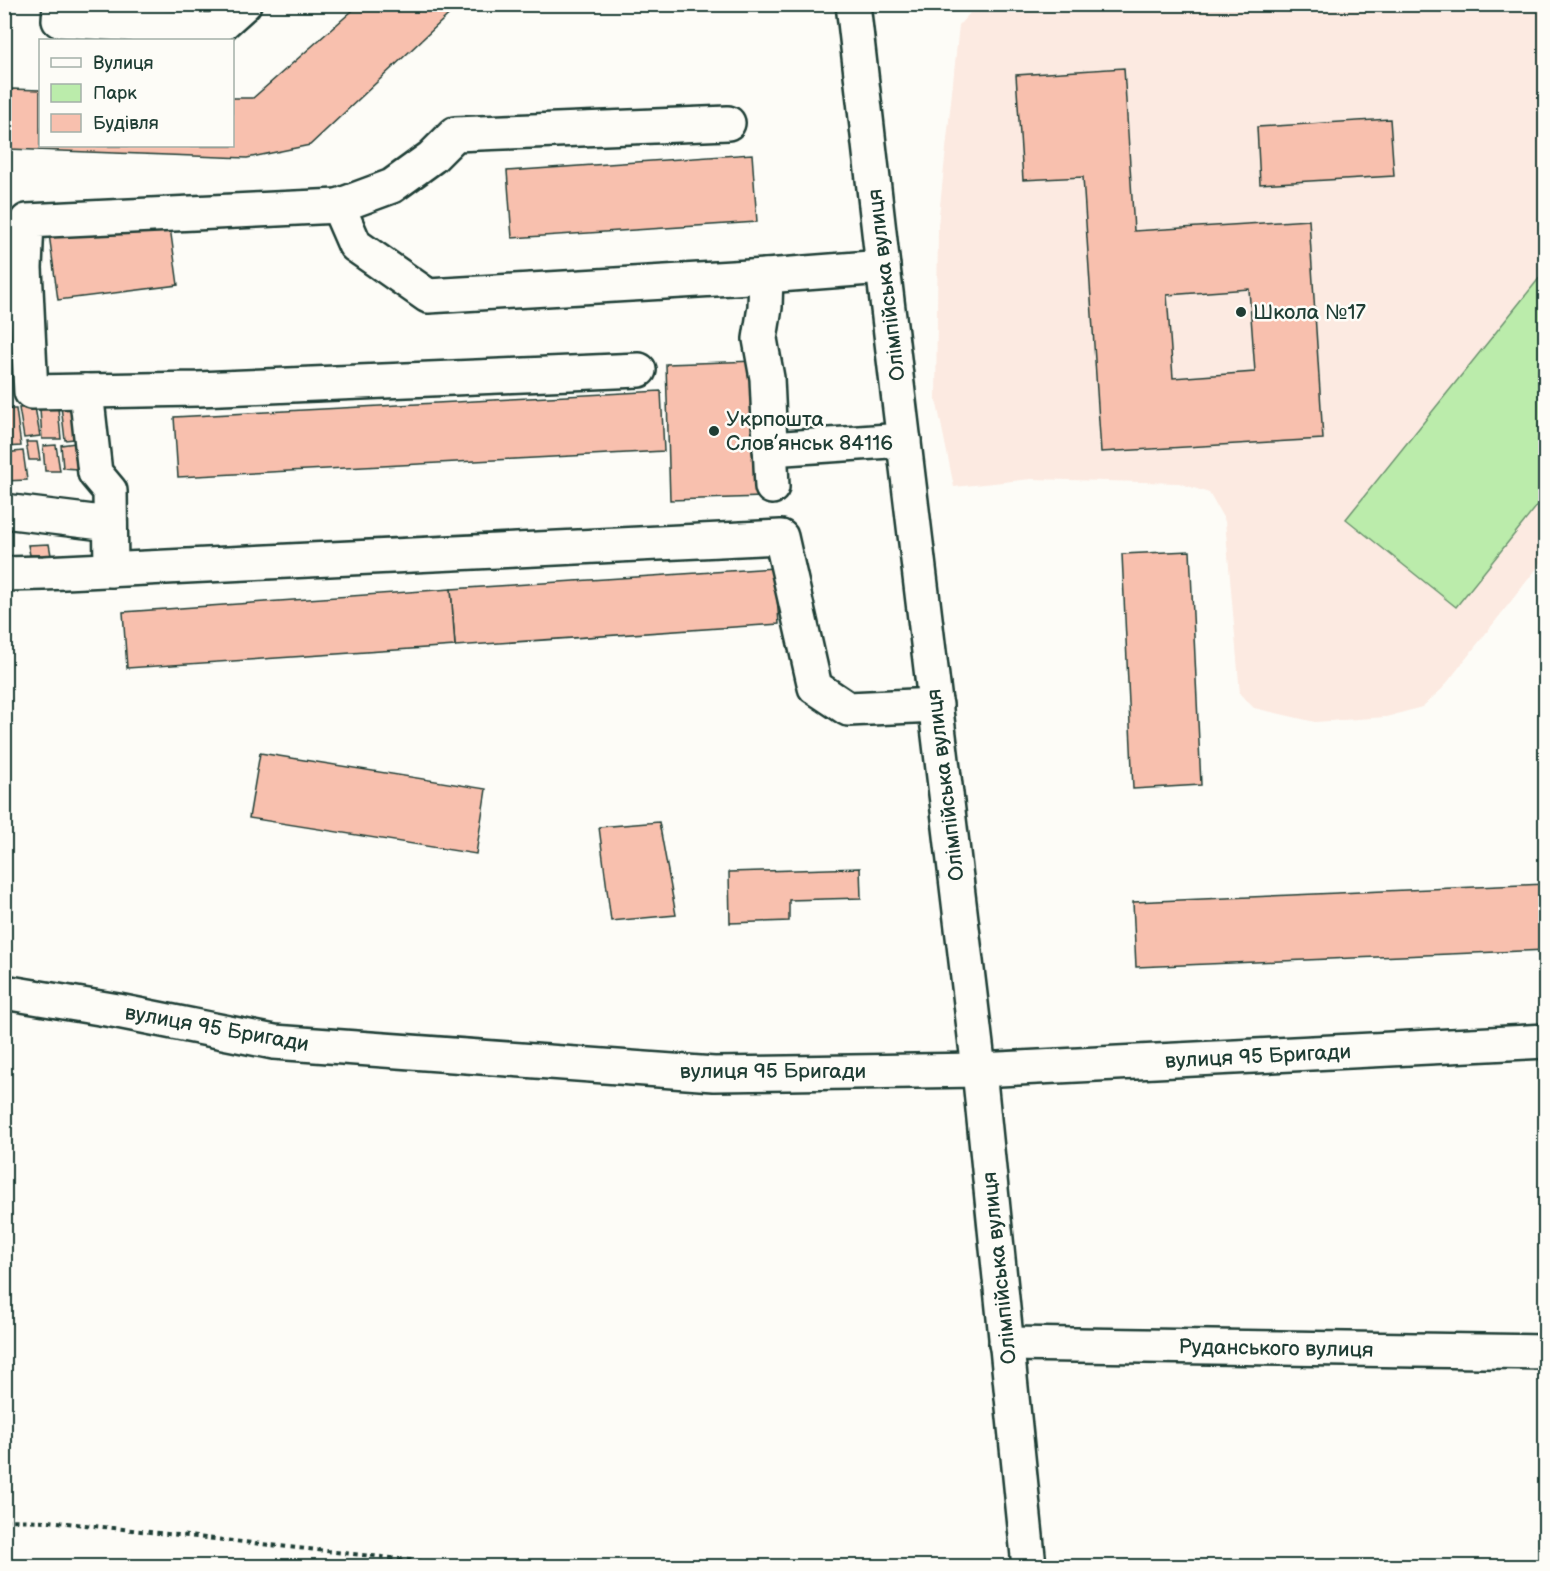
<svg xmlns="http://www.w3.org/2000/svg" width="1550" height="1571" font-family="'Balsamiq Sans',sans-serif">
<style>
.built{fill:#fceae1}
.green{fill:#bbecab;stroke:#6d9470;stroke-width:1.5}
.building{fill:#f8c0ae;stroke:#1f3d34;stroke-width:1.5;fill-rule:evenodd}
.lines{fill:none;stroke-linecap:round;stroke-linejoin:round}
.minor-casing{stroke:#1f3d34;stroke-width:38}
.path{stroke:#1f3d34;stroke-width:4;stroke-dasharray:4.5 4.5;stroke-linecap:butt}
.minor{stroke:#fdfcf7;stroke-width:33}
.poi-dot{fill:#1f3d34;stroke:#fdfcf7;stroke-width:2}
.labels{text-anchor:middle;stroke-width:5;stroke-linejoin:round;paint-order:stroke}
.street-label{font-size:21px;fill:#1f3d34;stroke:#fdfcf7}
.poi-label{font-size:21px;fill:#1f3d34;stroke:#fdfcf7;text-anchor:start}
</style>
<rect width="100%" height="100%" fill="#fdfcf7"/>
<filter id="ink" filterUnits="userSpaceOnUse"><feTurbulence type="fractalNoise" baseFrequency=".0167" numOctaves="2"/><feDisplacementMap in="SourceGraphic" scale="12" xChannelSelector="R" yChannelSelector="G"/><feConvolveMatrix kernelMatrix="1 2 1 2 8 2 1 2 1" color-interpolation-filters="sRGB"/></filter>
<g filter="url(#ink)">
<!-- built -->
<polygon class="built" points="1160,4 1545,5 1545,558 1442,689 1422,707 1386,717 1315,722 1254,708 1240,694 1225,521 1209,493 1179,483 1032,479 954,487 936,399 938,225 959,25 970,13"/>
<!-- green -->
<polygon class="green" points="1545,271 1545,496 1456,607 1346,519"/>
<!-- building -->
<g class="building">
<polygon points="360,4 460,4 310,145 247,158 9,149 11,89 40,90 40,146 232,146 232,98 253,98"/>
<path d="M1124 68 1134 231 1309 220 1323 439 1101 452 1083 177 1023 180 1016 75ZM1249 289 1255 372 1173 378 1167 295Z"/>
<polygon points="1390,119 1394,176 1260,184 1257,127"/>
<polygon points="752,154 757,222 512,238 507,171"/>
<polygon points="169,220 178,285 58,300 49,234"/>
<polygon points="757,361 762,497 670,500 666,364"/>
<polygon points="661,391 664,451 178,477 174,417"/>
<polygon points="80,405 83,438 65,440 61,406"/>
<polygon points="35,407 40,436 24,438 19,408"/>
<polygon points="58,408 61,439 42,439 40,409"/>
<polygon points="4,409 16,409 21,446 4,447"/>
<polygon points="26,442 37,442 40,460 29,460"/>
<polygon points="75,443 77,469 63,468 61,445"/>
<polygon points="56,445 60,471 45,471 43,446"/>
<polygon points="23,451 27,480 4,481 4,453"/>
<polygon points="49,544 51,555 30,555 28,545"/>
<polygon points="1190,551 1201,785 1133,789 1122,554"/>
<polygon points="775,568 779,624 455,646 451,589"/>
<polygon points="451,589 455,646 127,668 123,612"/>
<polygon points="260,753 486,789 476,854 249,818"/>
<polygon points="659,822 676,915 611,921 599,827"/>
<polygon points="860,868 861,898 789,900 789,921 730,923 729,872"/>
<polygon points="1546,884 1546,950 1136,967 1133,902"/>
</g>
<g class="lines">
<!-- minor casing -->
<g class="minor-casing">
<g id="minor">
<polyline points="60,4 59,20 215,30 244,4"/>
<polyline points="853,4 883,267 979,1070 1029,1566"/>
<polyline points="728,123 455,134 432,157 392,186 338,206 355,245 428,296 766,276 883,267"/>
<polyline points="338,206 27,221 25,268 31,392 198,389 639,370"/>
<polyline points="766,276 765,307 760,339 767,378 772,487"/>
<polyline points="86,391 95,473 110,491 111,570"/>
<polyline points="770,449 904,440"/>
<polyline points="4,511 110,524"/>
<polyline points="4,574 44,573 781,537 815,687 848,709 936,705"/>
<polyline points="4,992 118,1011 274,1042 714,1074 979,1070 1546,1041"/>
<polyline points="1006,1344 1546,1352"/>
</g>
</g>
<!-- path -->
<polyline class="path" points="4,1520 48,1521 465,1566"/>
<!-- minor -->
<use href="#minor" class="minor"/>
</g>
</g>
<!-- markers -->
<g class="poi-dot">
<circle cx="1241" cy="312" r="6"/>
<circle cx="714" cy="431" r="6"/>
</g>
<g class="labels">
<!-- street labels -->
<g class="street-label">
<text transform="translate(886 285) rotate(-97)" y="7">Олімпійська вулиця</text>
<text transform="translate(945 785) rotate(-97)" y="7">Олімпійська вулиця</text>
<text transform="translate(217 1028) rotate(10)" y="7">вулиця 95 Бригади</text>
<text transform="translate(1258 1056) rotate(-3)" y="7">вулиця 95 Бригади</text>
<text x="773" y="1078">вулиця 95 Бригади</text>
<text transform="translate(999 1268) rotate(-96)" y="7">Олімпійська вулиця</text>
<text transform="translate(1276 1348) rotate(1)" y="7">Руданського вулиця</text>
</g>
<!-- poi labels -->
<g class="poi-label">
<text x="1253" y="319">Школа №17</text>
<text x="726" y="426">Укрпошта<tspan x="726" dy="24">Слов’янськ 84116</tspan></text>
</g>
</g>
<!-- margin -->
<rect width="1550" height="1571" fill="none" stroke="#fdfcf7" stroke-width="24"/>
<rect x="12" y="12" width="1526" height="1547" fill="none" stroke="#1f3d34" stroke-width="2" filter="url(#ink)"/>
<!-- legend -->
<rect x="39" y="39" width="195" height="108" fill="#fdfcf7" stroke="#a4b0a9" stroke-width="1.5"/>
<rect x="51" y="58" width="30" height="9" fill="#fdfcf7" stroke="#a4b0a9" stroke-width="1.5"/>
<text x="93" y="69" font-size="18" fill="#1f3d34">Вулиця</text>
<rect x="51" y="84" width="30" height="18" fill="#bbecab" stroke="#a4b0a9" stroke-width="1.5"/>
<text x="93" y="99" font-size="18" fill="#1f3d34">Парк</text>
<rect x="51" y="114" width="30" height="18" fill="#f8c0ae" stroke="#a4b0a9" stroke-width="1.5"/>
<text x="93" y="129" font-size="18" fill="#1f3d34">Будівля</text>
</svg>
